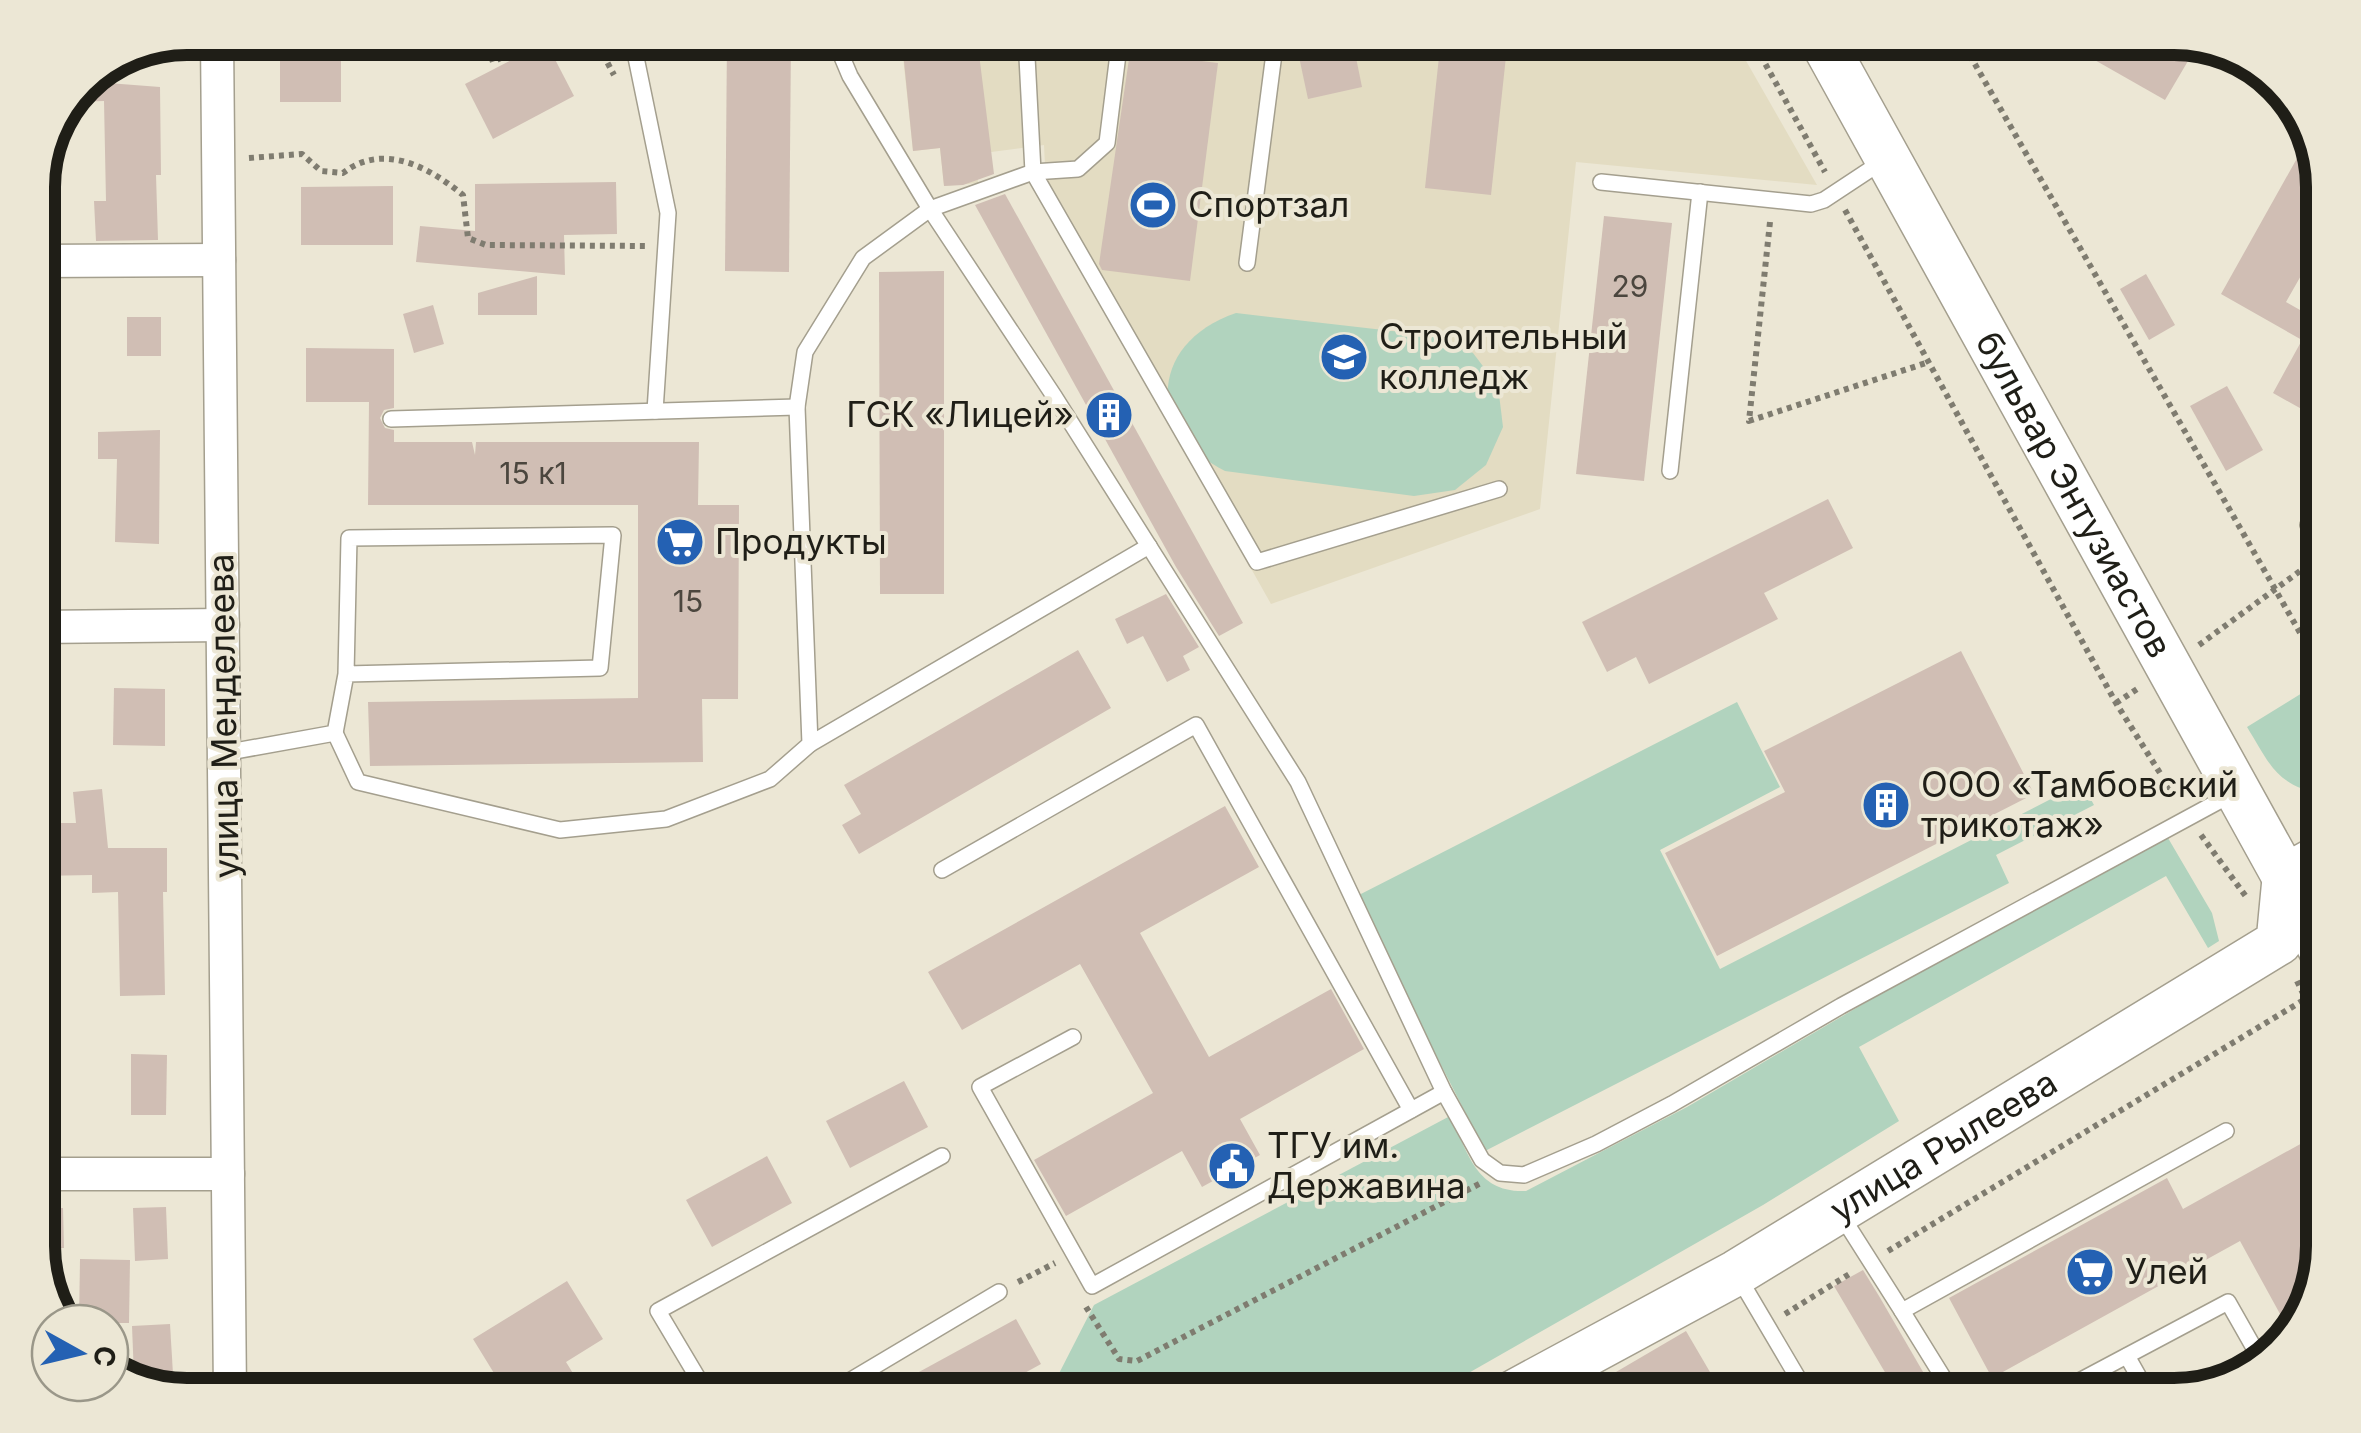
<svg xmlns="http://www.w3.org/2000/svg" width="2361" height="1433" font-family="Inter,sans-serif">
<style>
.built{fill:#e3dcc2}
.green{fill:#b1d3be}
.building{fill:#d0beb4}
.lines{fill:none;stroke-linecap:round;stroke-linejoin:round}
.lane-casing{stroke:#a49f8e;stroke-width:18}
.street-casing{stroke:#a49f8e;stroke-width:35}
.secondary-casing{stroke:#a49f8e;stroke-width:48}
.path{stroke:#7f7c70;stroke-width:6;stroke-dasharray:5 5;stroke-linecap:butt}
.lane{stroke:#fff;stroke-width:15}
.street{stroke:#fff;stroke-width:32}
.secondary{stroke:#fff;stroke-width:45}
.labels{text-anchor:middle;stroke-width:8;stroke-linejoin:round;paint-order:stroke}
.number-label{font-size:30px;fill:#4b463e}
.poi-label{font-size:35px;fill:#1f1e17;stroke:#ece7d5;text-anchor:start}
.street-label{font-size:35px;fill:#1f1e17;stroke:#ece7d5}
.rim{fill:none;stroke:#1f1e17;stroke-width:12}
</style>
<rect width="100%" height="100%" fill="#ece7d5"/>
<!-- built -->
<polygon class="built" points="901,38 1733,38 1817,185 1576,162 1540,509 1271,604 1047,206 1044,145 976,154 978,183 944,186 940,148 913,151"/>
<!-- green -->
<g class="green">
<path d="M1236 313 1436 336 1473 353 1498 386 1503 427 1486 465 1455 490 1414 496 1225 471C1144 431 1150 342 1236 313Z"/>
<path d="M2323 680V794C2276 786 2270 764 2247 727Z"/>
<polygon points="1737,702 1780,787 1660,850 1720,969 2082,783 2094,805 1996,855 2009,883 1485,1151 1355,897"/>
<path d="M2168 838 2212 913 2219 941 2208 948 2166 876 1859 1047 1899 1121 1763 1205 1430 1395H1048L1094 1305 1450 1116C1469 1154 1476 1193 1526 1191L1687 1107 1899 983Z"/>
</g>
<!-- building -->
<g class="building">
<rect x="280" y="38" width="61" height="64"/>
<polygon points="727,38 791,38 789,272 725,271"/>
<polygon points="935,38 977,38 994,174 963,185 944,186 940,148 913,151 902,42"/>
<polygon points="1295,38 1352,38 1362,87 1308,99"/>
<polygon points="1441,38 1508,38 1491,195 1425,188"/>
<polygon points="2056,38 2174,38 2198,44 2165,100"/>
<polygon points="546,42 574,96 493,139 465,84"/>
<polygon points="1130,52 1218,63 1190,281 1102,270 1099,264"/>
<polygon points="107,70 108,83 160,87 161,175 156,175 158,240 96,241 94,201 106,201 104,101 72,102 82,81"/>
<polygon points="2310,135 2323,178 2323,237 2286,302 2314,318 2323,302 2323,421 2273,393 2302,340 2221,294"/>
<polygon points="616,182 617,234 564,235 565,275 416,262 420,226 475,231 475,184"/>
<polygon points="393,186 393,245 301,245 301,187"/>
<polygon points="1005,194 1243,623 1219,636 1176,567 975,205"/>
<polygon points="1604,216 1672,223 1644,481 1576,474"/>
<polygon points="944,271 944,594 880,594 879,272"/>
<polygon points="2146,274 2175,325 2149,340 2120,289"/>
<polygon points="537,276 537,315 478,315 478,293"/>
<polygon points="433,305 444,344 414,353 403,314"/>
<rect x="127" y="317" width="34" height="39"/>
<polygon points="306,348 394,349 394,408 384,410 380,418 385,428 394,430 394,442 472,442 475,455 476,442 699,442 698,505 739,505 738,699 702,699 703,762 370,766 368,702 638,698 638,505 368,505 369,402 306,402"/>
<polygon points="2227,386 2263,450 2226,471 2190,406"/>
<polygon points="160,430 159,544 115,542 117,459 98,459 98,432"/>
<polygon points="1828,499 1853,548 1764,593 1778,619 1649,684 1636,657 1607,672 1582,622"/>
<polygon points="1166,594 1199,647 1183,656 1190,670 1167,682 1143,636 1127,644 1115,619"/>
<polygon points="1078,650 1111,708 859,854 842,825 861,814 844,785"/>
<polygon points="1961,651 2034,794 1717,956 1665,853 1785,792 1764,751"/>
<polygon points="114,688 165,689 165,746 113,745"/>
<polygon points="102,789 108,848 167,848 167,892 163,892 165,995 120,996 118,892 92,893 92,875 38,876 38,823 76,823 73,792"/>
<polygon points="1225,806 1259,867 1140,933 1209,1057 1331,989 1364,1049 1240,1119 1260,1155 1202,1187 1182,1151 1066,1216 1034,1160 1153,1093 1080,964 962,1030 928,972"/>
<polygon points="131,1054 167,1055 166,1115 131,1115"/>
<polygon points="904,1081 928,1127 850,1168 826,1121"/>
<polygon points="2313,1137 2323,1156 2324,1246 2303,1321 2291,1334 2240,1241 1992,1378 1949,1298 2167,1178 2183,1209"/>
<polygon points="767,1156 792,1203 712,1247 686,1200"/>
<polygon points="166,1207 168,1259 135,1261 133,1208"/>
<polygon points="38,1208 63,1208 64,1248 38,1248"/>
<polygon points="80,1259 130,1260 129,1323 79,1323"/>
<polygon points="1863,1270 1879,1296 1937,1396 1899,1396 1834,1286"/>
<polygon points="567,1281 603,1339 566,1362 587,1396 508,1396 473,1339"/>
<polygon points="1016,1319 1041,1364 983,1396 875,1396"/>
<polygon points="170,1324 173,1374 134,1376 132,1326"/>
<polygon points="1686,1331 1724,1396 1575,1396"/>
</g>
<g class="lines">
<!-- lane casing -->
<g class="lane-casing">
<g id="lane">
<polyline points="632,38 668,213 655,411"/>
<polyline points="834,38 850,76 930,209 1054,396 1298,782 1444,1092 1482,1160 1500,1173 1524,1175 1596,1144 1672,1104 1841,1006 2234,793"/>
<polyline points="1120,38 1107,143 1078,169 1033,172 1257,562 1499,489"/>
<polyline points="1601,182 1811,204 1824,200 1883,161"/>
<polyline points="1247,263 1276,38"/>
<polyline points="391,419 797,407"/>
<polyline points="1670,471 1700,192"/>
<polyline points="2323,504 2308,525 2323,535"/>
<polyline points="335,733 358,782 560,830 666,819 770,779 810,744 797,407 805,352 863,258 930,209 1033,172 1026,38"/>
<polyline points="810,744 1149,546"/>
<polyline points="224,753 335,733 346,674 349,538 613,535 600,668 346,674"/>
<polyline points="942,870 1196,725 1411,1110"/>
<polyline points="1073,1037 980,1087 1092,1286 1444,1092"/>
<polyline points="1841,1215 1902,1311 2226,1131"/>
<polyline points="1739,1278 1808,1395"/>
<polyline points="1902,1311 1954,1395"/>
<polyline points="2127,1356 2149,1395"/>
<polyline points="708,1395 658,1311 942,1156"/>
<polyline points="826,1395 999,1292"/>
<polyline points="2053,1395 2228,1302 2262,1362"/>
</g>
</g>
<!-- street casing -->
<g class="street-casing">
<g id="street">
<polyline points="217,38 230,1395"/>
<polyline points="38,261 219,260"/>
<polyline points="38,627 223,625"/>
<polyline points="38,1174 228,1174"/>
</g>
</g>
<!-- secondary casing -->
<g class="secondary-casing">
<g id="secondary">
<path id="s1" d="M1821 38 2285 877 2323 953"/>
<polyline points="2285,877 2323,856"/>
<path id="s2" d="M1510 1395 1736 1273 2279 942 2285 879"/>
</g>
</g>
<!-- path -->
<g class="path">
<polyline points="485,38 493,62 539,38"/>
<polyline points="570,38 597,43 614,75"/>
<polyline points="1751,38 1825,172"/>
<polyline points="1960,38 2323,673"/>
<path d="M249 158 302 154 321 171 343 173C383 142 429 167 463 195L468 238 486 245 645 246"/>
<polyline points="1845,210 2116,703 2177,800"/>
<polyline points="1770,222 1749,421 1929,362"/>
<polyline points="2199,645 2322,555"/>
<polyline points="2116,703 2140,687"/>
<polyline points="2201,835 2247,898"/>
<polyline points="2297,981 2323,1035"/>
<polyline points="1888,1251 2322,989"/>
<polyline points="1018,1282 1055,1263"/>
<polyline points="1086,1307 1119,1359 1137,1361 1481,1183"/>
<polyline points="1785,1314 1851,1273"/>
</g>
<!-- lane -->
<use href="#lane" class="lane"/>
<!-- street -->
<use href="#street" class="street"/>
<!-- secondary -->
<use href="#secondary" class="secondary"/>
</g>
<!-- icons -->
<defs>
<g id="stadium-disc" transform="scale(2.5)"><circle r="9.5" fill="#2461b3" stroke="#ece7d5"/><path d="M0-5a6.5 5 0 1 0 0 10a6.5 5 0 1 0 0-10ZM-3.5-1.8h7v3.6h-7Z" fill="#fff"/></g>
<g id="university-disc" transform="scale(2.5)"><circle r="9.5" fill="#2461b3" stroke="#ece7d5"/><path d="M0-5L7-2L0 1L-7-2ZM-4 1L0 2.5L4 1V4Q0 6-4 4Z" fill="#fff"/></g>
<g id="building-disc" transform="scale(2.5)"><circle r="9.5" fill="#2461b3" stroke="#ece7d5"/><path d="M-4-6H4V6H1V3H-1V6H-4ZM-2.5-4.3h1.7v1.8h-1.7ZM.8-4.3h1.7v1.8H.8ZM-2.5-1h1.7V.8h-1.7ZM.8-1h1.7V.8H.8Z" fill="#fff"/></g>
<g id="supermarket-disc" transform="scale(2.5)"><circle r="9.5" fill="#2461b3" stroke="#ece7d5"/><path d="M-6-5.5h2.5l.6 2H6L4.5 2H-2.5L-4.4-4H-6ZM-1.5 3.2a1.3 1.3 0 1 0 .1 0ZM3 3.2a1.3 1.3 0 1 0 .1 0Z" fill="#fff"/></g>
<g id="civic-disc" transform="scale(2.5)"><circle r="9.5" fill="#2461b3" stroke="#ece7d5"/><path d="M-.6-6.5H3V-4.5H.6V-3L4-1V1h2V6H-6V1h2V-1L-.6-3ZM-1.2 2.5V6h2.4V2.5Z" fill="#fff"/></g>
</defs>
<g fill-rule="evenodd">
<use href="#stadium-disc" x="1153" y="205"/>
<use href="#university-disc" x="1344" y="357"/>
<use href="#building-disc" x="1109" y="415"/>
<use href="#supermarket-disc" x="680" y="542"/>
<use href="#building-disc" x="1886" y="805"/>
<use href="#civic-disc" x="1232" y="1166"/>
<use href="#supermarket-disc" x="2090" y="1272"/>
</g>
<g class="labels">
<!-- number labels -->
<g class="number-label">
<text x="1630" y="297">29</text>
<text x="533" y="484">15 к1</text>
<text x="688" y="612">15</text>
</g>
<!-- poi labels -->
<g class="poi-label">
<text x="1188" y="217">Спортзал</text>
<text x="1379" y="349">Строительный<tspan x="1379" dy="40">колледж</tspan></text>
<text x="1074" y="427" text-anchor="end">ГСК «Лицей»</text>
<text x="715" y="554">Продукты</text>
<text x="1921" y="797">ООО «Тамбовский<tspan x="1921" dy="40">трикотаж»</tspan></text>
<text x="1267" y="1158">ТГУ им.<tspan x="1267" dy="40">Державина</tspan></text>
<text x="2125" y="1284">Улей</text>
</g>
<!-- street labels -->
<g class="street-label">
<text dy="12" stroke="none"><textPath href="#s1" startOffset="522">бульвар Энтузиастов</textPath></text>
<text transform="translate(224 716) rotate(-91)" y="12">улица Менделеева</text>
<text dy="12" stroke="none"><textPath href="#s2" startOffset="500">улица Рылеева</textPath></text>
</g>
</g>
<!-- crop -->
<path d="M0 0H2361V1433H0ZM187 55H2174A132 132 0 0 1 2306 187V1246A132 132 0 0 1 2174 1378H187A132 132 0 0 1 55 1246V187A132 132 0 0 1 187 55Z" fill="#ece7d5" fill-rule="evenodd"/>
<path class="rim" d="M187 55H2174A132 132 0 0 1 2306 187V1246A132 132 0 0 1 2174 1378H187A132 132 0 0 1 55 1246V187A132 132 0 0 1 187 55Z"/>
<!-- north arrow -->
<g transform="translate(80 1353) rotate(98)"><circle r="48" fill="#ece7d5" stroke="#9a9789" stroke-width="2.5"/>
<path d="M0-8L18 38L0 25L-18 38Z" fill="#2461b3"/>
<text y="-15" font-size="28" font-weight="bold" text-anchor="middle" fill="#1f1e17">С</text>
</g>
</svg>
